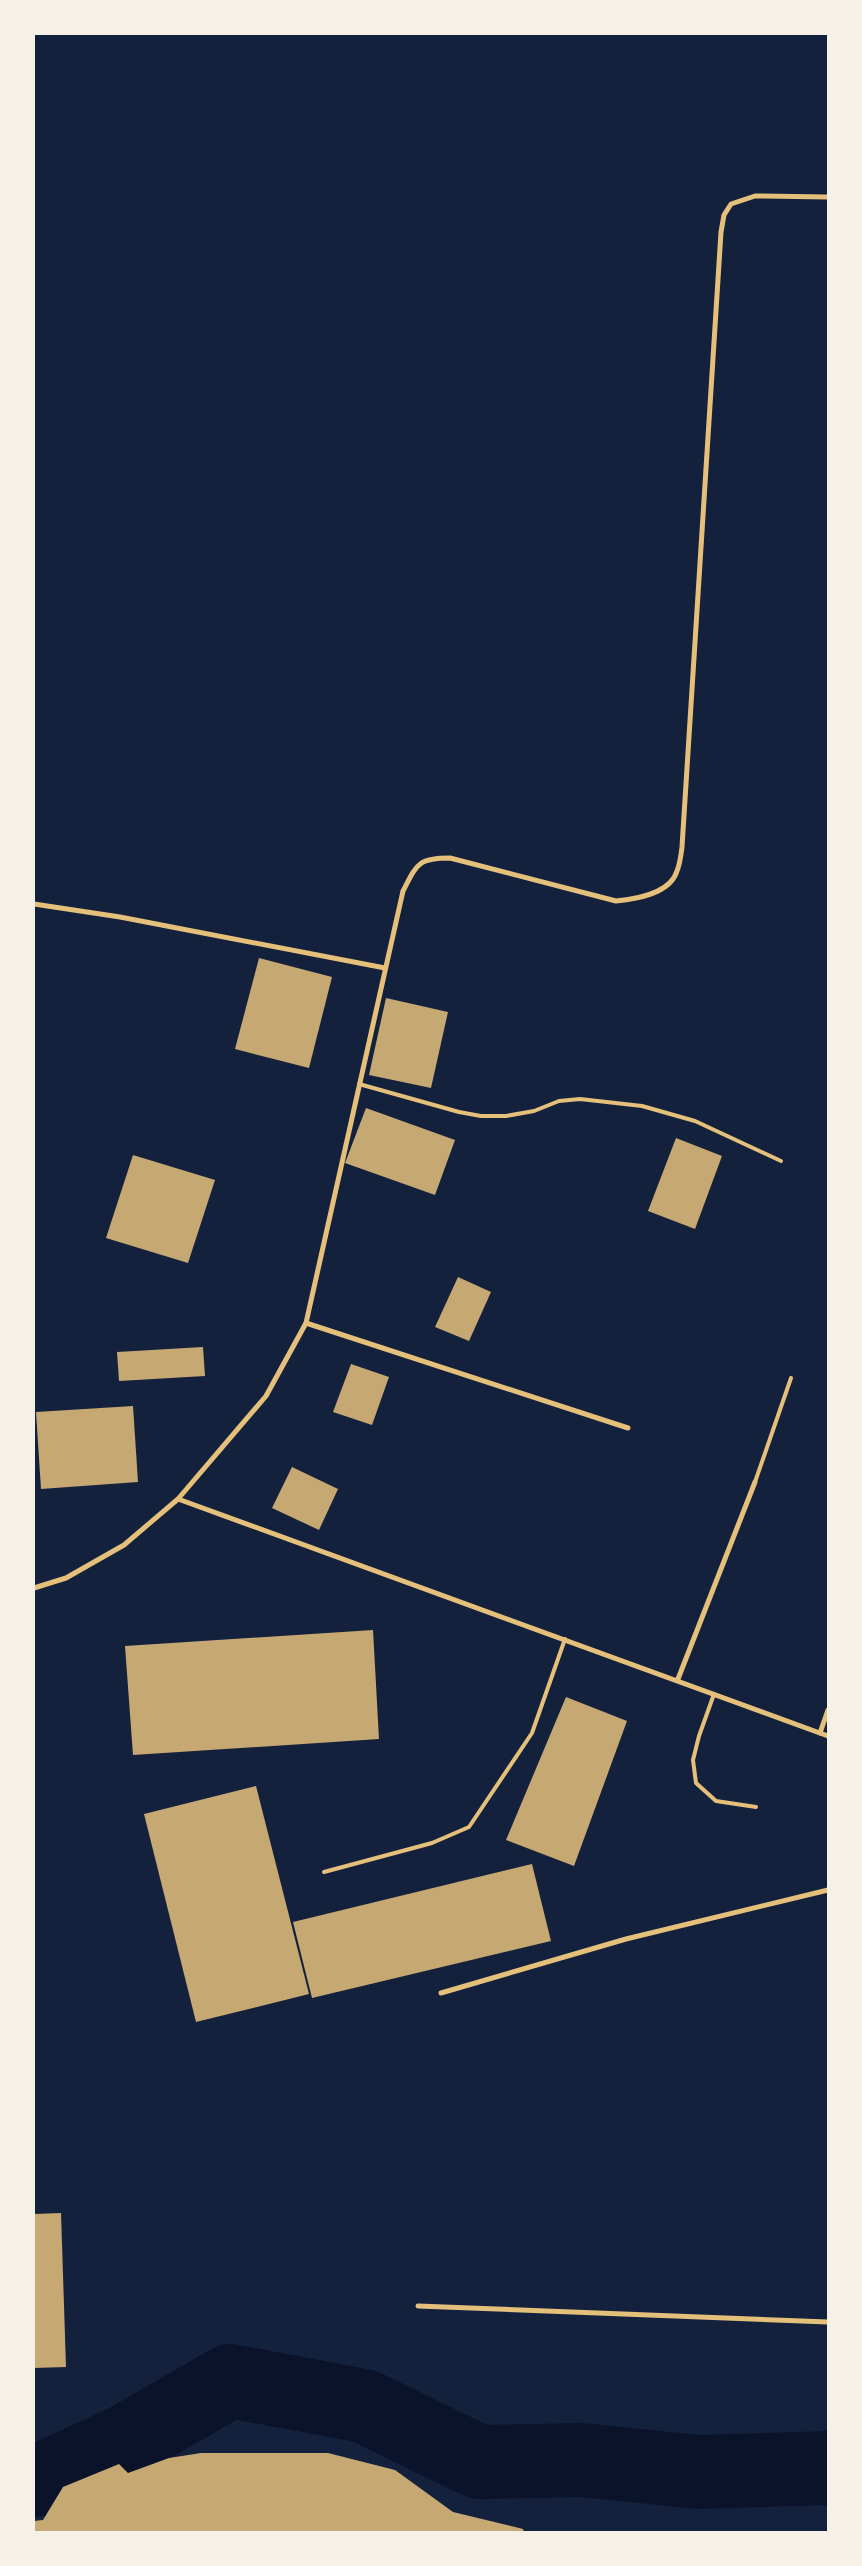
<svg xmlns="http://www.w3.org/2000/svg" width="862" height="2566" font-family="'Zilla Slab',serif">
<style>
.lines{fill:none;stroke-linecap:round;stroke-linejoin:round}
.river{stroke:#0b132b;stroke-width:74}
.building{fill:#c6a872}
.service{stroke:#e5c07b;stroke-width:4}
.minor{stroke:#e5c07b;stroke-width:5}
</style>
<rect width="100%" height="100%" fill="#14213d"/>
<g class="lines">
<!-- river -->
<polyline class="river" points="34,2480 46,2478 126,2441 230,2381 364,2406 479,2462 582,2460 698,2472 828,2468"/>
</g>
<!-- building -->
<g class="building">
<polygon points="259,958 332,977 309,1068 235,1049"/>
<polygon points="386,998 448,1012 431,1088 369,1075"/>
<polygon points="366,1108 455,1140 435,1195 345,1163"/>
<polygon points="676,1138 722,1156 695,1229 648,1211"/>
<polygon points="133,1155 215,1180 188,1263 106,1238"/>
<polygon points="458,1277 491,1292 469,1341 435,1327"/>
<polygon points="203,1347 205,1376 119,1381 117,1352"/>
<polygon points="351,1364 389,1377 372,1425 333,1412"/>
<polygon points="133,1406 138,1482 41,1489 36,1412"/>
<polygon points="292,1467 338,1489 319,1530 272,1508"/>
<polygon points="373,1630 379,1739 133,1755 125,1646"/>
<polygon points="566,1697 627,1721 574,1866 506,1840"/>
<polygon points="256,1786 309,1994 196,2022 144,1814"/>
<polygon points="532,1864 551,1941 312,1998 293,1922"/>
<polygon points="61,2213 66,2367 34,2368 34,2214"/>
<polygon points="201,2453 328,2453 395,2470 453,2512 523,2529 524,2532 34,2532 34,2521 43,2520 63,2487 119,2464 128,2473 169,2458"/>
</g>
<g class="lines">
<!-- service -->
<g class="service">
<polyline points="359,1084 459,1112 481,1116 506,1116 534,1111 559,1101 580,1099 642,1106 695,1121 781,1161"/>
<polyline points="755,1482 791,1378"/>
<polyline points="714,1694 699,1736 693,1760 696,1783 716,1801 756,1807"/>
<polyline points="324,1872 432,1843 469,1827 532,1733 565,1639"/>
</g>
<!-- minor -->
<g class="minor">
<polyline points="34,904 120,917 385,968"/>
<polyline points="306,1323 628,1428"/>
<polyline points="178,1499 828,1736"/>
<path d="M34 1588 66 1578 124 1545 178 1499 266 1396 306 1323 403 891C417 864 418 858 450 858L616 901C636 899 670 894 677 871 680 864 681 855 682 847L721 232 724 215 731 204 755 196 828 197"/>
<polyline points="678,1679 755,1482"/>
<polyline points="820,1733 828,1710"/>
<polyline points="441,1993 626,1939 828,1890"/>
<polyline points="418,2306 828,2322"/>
</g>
</g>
<!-- border -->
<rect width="862" height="2566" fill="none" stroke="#f6f1e7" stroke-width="70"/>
</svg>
